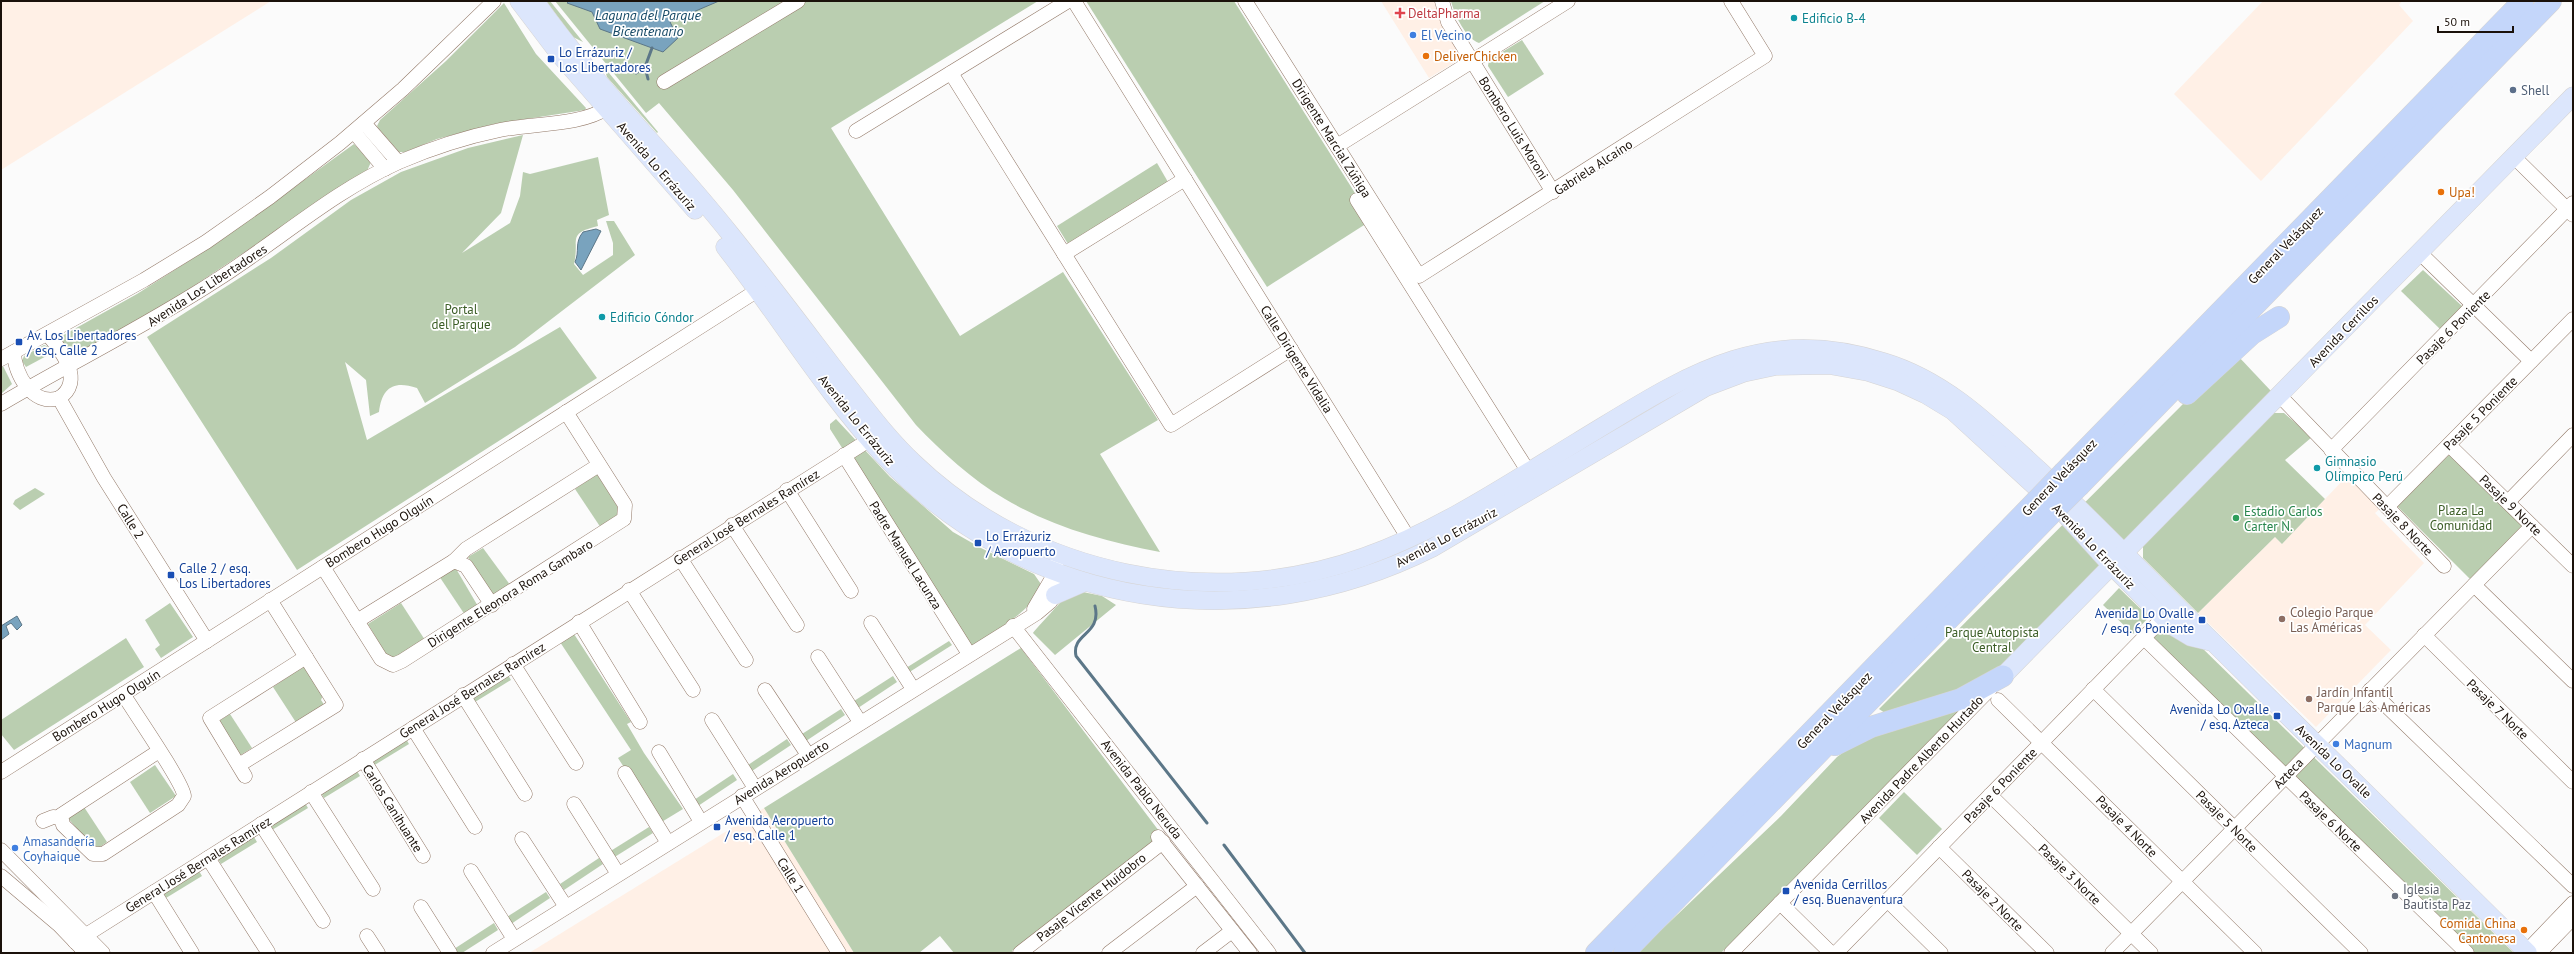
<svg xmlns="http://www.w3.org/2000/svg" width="2574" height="954" font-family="'PT Sans',sans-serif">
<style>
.built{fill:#fff0e6}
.green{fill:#baceb0}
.water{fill:#79a3be;stroke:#5c7788}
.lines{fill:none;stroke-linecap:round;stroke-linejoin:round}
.stream{stroke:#5c7788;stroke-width:3}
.minor-casing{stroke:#937968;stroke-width:15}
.major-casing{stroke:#d6d4d3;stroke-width:19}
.highway-casing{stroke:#d6d4d3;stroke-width:22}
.minor{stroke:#fff;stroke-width:14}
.major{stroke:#dce6fc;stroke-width:18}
.highway{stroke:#c4d6fa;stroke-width:21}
.highway-bridge-casing{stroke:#d6d4d3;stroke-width:22;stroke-linecap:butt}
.highway-bridge{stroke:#c4d6fa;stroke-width:21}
.health-dot{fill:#e0444e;stroke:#fff;stroke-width:1.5}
.culture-dot{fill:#0f9aa8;stroke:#fff;stroke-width:1.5}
.shop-dot{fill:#3f7fe0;stroke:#fff;stroke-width:1.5}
.food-dot{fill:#e8710a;stroke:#fff;stroke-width:1.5}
.transit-dot{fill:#1a4fb4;stroke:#fff;stroke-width:1.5}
.service-dot{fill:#5c6f8a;stroke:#fff;stroke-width:1.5}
.leisure-dot{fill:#2e9e5b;stroke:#fff;stroke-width:1.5}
.education-dot{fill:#8d6e63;stroke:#fff;stroke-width:1.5}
.worship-dot{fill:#6b7280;stroke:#fff;stroke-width:1.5}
.labels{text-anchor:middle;stroke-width:3.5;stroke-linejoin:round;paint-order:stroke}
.health-label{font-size:13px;fill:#be3a42;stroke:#fff;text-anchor:start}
.culture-label{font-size:13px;fill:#0d838f;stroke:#fff;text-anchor:start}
.shop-label{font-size:13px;fill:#366cbe;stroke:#fff;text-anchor:start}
.transit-label{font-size:13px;fill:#164399;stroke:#fff;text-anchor:start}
.food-label{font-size:13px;fill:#c56008;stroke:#fff;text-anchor:start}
.service-label{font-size:13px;fill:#4e5e75;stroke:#fff;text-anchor:start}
.street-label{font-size:13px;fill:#1a110a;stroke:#fff}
.park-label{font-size:13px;fill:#3a5c25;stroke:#fff}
.leisure-label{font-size:13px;fill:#27864d;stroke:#fff;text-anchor:start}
.education-label{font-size:13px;fill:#785e54;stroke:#fff;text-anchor:start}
.worship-label{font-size:13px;fill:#5b616d;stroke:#fff;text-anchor:start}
.water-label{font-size:14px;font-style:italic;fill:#164966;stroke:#fff}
</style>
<rect width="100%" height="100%" fill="#fbfbfb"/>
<!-- built -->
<g class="built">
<polygon points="1,1 271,1 1,170"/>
<polygon points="1381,1 1434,1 1443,26 1460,54 1457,61 1429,78"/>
<polygon points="2263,1 2402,1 2399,5 2413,21 2261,181 2174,94"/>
<polygon points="2348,475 2381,508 2375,513 2424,563 2365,625 2391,650 2316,727 2198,613 2275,537 2282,544"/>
<polygon points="764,808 854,953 529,953"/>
</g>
<!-- green -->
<g class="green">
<polygon points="546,1 550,1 583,42 573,37"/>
<path d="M555 1H1038L831 128 960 336 1063 272 1158 420 1100 454 1160 552C1107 542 1052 527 1005 499 972 480 942 452 916 425L733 190 659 103 646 113Z"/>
<polygon points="1086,1 1234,1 1372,220 1267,287"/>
<path d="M1451 1H1545L1479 43C1466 39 1454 14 1451 1Z"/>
<polygon points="504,3 536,54 586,108 585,110 494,124 437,139 405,152 399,152 379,129 377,126 380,120 446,61"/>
<polygon points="1522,40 1544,74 1508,97 1488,66 1489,60"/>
<polygon points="604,67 658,132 657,133 607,77"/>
<path d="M523 135 501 213 462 253 510 223 520 196 523 172 530 174 598 157 609 215 597 220 598 226C566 234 580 239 574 264L583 275 613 255V243L606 221H614L635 255 515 347 425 403 417 388C393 380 382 388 379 412L370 416 366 380 345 362 367 440 560 327 597 378 297 570 147 337 271 258 351 200 401 172 468 148Z"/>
<polygon points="354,144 371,162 367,171 180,295 71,358 60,337 137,294 217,243"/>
<polygon points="1157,163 1168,182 1068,244 1057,226"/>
<polygon points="2423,270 2463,307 2441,330 2401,291"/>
<polygon points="44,345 49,347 52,353 26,367 22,361 24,356"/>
<polygon points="2238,356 2271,391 1997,675 1888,715 1879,709 2190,397"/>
<polygon points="3,366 12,384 1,394 1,368"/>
<polygon points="2272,413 2284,413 2312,437 2285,460 2325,499 2282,544 2275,537 2198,613 2143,558 2143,541"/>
<path d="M836 419 890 477 953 532 981 548 1034 574 1043 587C1026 614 998 630 973 647L968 645 830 429V424Z"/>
<polygon points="2450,454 2525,528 2472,581 2397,506"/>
<polygon points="597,474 621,512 601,528 575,489"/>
<polygon points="35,488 45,494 20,510 13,504 15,500"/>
<polygon points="483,548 511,586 494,597 468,557"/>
<polygon points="455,567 479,608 465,615 439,576"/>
<polygon points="2119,588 2149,617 2133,634 2103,605"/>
<path d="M1083 592 1102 596 1116 605 1055 655 1033 633C1035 630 1065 597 1068 595 1071 593 1079 593 1083 592Z"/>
<polygon points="170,603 193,637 161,658 155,649 160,645 145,620"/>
<polygon points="401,603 425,640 394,659 388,658 368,624"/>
<polygon points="2164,625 2196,642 2513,952 2472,953 2152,639"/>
<polygon points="574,634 631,722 627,724 644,753 683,809 660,823 618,758 631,750 560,642"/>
<polygon points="126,638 144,667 14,750 1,734 1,720"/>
<polygon points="949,641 952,645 908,673 906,668"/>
<polygon points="1021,648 1159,831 1157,840 1012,951 1013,953 954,953 940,936 919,953 854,953 764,808"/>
<polygon points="304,666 323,695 321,700 325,706 297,724 273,687"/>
<polygon points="508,675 511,680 475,702 472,697"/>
<polygon points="893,676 897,682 858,708 854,701"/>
<polygon points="1970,704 1721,953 1637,953 1781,816 1837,757 1857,742"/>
<polygon points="841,709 845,715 806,741 802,734"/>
<polygon points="230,714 252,748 239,756 217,722"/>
<polygon points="406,739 409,744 373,766 370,761"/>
<polygon points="787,739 791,745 752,771 748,765"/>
<polygon points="155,765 176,796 150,813 130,782"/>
<polygon points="357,771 360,776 324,798 321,793"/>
<polygon points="733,774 737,780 698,806 694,800"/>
<polygon points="1904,792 1942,829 1917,855 1879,818"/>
<polygon points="305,803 308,808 272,830 269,825"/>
<polygon points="84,807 107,842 100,847 91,846 68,818"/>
<polygon points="649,827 653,833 613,858 609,852"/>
<polygon points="254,837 257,842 221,864 218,859"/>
<polygon points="599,858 603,864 564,890 560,884"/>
<polygon points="199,871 202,876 166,898 163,892"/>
<polygon points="546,892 550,898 511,924 507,917"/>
<polygon points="494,923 498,930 462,953 457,953 454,949"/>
</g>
<!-- water -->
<g class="water">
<polygon points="569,1 719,1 670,22 678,38 663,52 600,29 592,12 567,3"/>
<path d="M596 229 601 231 581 270 575 262C580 251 574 243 583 232Z"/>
<polygon points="17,616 22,625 17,630 11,623 6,626 9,634 1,640 1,626"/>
</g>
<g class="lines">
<!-- stream -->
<g class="stream">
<polyline points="636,73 645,67"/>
<polyline points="648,79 645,67 652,48"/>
<path d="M1095 606C1102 635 1071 633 1076 656L1207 823"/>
<polyline points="1224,845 1305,953"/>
</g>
<!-- minor casing -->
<g class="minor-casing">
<g id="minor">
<polyline points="1074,1 1409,539"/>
<polyline points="1245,1 1419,276 1765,56 1731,1"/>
<polyline points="1442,1 1448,22 1553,192"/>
<polyline points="951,73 1171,425 1291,349"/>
<polyline points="664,82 798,1"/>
<polyline points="364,123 398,162"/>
<polyline points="856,131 1068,1"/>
<polyline points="354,132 385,169"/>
<polyline points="1337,146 1568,1"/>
<polyline points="2514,157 2573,215"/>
<polyline points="1357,200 1528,471"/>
<polyline points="2420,253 2531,361"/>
<polyline points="1064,254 1185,179"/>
<path d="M14 352C14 374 33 407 59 398 85 382 62 350 47 334"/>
<polyline points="1,359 144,280 206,242 270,197 340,143 403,89 494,1"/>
<polyline points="2280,396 2444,566"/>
<polyline points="59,398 104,478 207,641"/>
<path d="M1 404C72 362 146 326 215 281 277 242 332 192 399 162 432 148 466 137 500 130 533 123 580 126 607 108"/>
<polyline points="2449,445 2573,566"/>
<polyline points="2331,450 2573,203"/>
<polyline points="844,455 969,654"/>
<polyline points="787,490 851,591"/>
<polyline points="2508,502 2573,435"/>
<polyline points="2387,507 2573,319"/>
<polyline points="732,525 797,625"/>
<polyline points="680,558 746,660"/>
<polyline points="454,561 466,549 599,465"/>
<polyline points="323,567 381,659 393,665 402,661 624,519 625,505 566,412"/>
<polyline points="2474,585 2573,681"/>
<polyline points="629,590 693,690"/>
<polyline points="1034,609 1051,580 1057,561"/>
<polyline points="357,621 454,561 466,566 492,605"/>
<polyline points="579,622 640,722"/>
<polyline points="871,623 913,689"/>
<polyline points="1013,626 1269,953"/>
<polyline points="2424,635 2573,782"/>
<polyline points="2144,638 2467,953"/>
<polyline points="818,657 860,722"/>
<polyline points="513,664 576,763"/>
<polyline points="2093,689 2361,953"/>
<polyline points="765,690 808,755"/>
<polyline points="2370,690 2573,886"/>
<path d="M123 694C133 710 184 784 184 796L178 805 103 854H93L63 825 61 815 159 751"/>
<polyline points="463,695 525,794"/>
<polyline points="1998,700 2255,953"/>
<polyline points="712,720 755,788"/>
<polyline points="413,728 475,827"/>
<polyline points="659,752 701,822"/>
<polyline points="363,759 423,856"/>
<polyline points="239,765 336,705 270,600"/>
<polyline points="1,772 758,290"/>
<polyline points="625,773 668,843"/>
<polyline points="245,776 210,718 306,657"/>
<polyline points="311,792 373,889"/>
<polyline points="1990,795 2151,953"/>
<polyline points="742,796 839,953"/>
<polyline points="574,804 618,874"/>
<polyline points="43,821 53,817 60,818"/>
<polyline points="261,824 323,921"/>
<polyline points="1158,837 1250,953"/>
<polyline points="522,839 566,907"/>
<polyline points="1939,847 2047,953"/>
<polyline points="1,850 103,953"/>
<polyline points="208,858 268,952"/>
<polyline points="471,871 514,939"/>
<polyline points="1,876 59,925 86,953"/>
<polyline points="154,892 192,953"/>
<polyline points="1887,900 1941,953"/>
<polyline points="1780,903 1831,953"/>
<polyline points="421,907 450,953"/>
<polyline points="367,936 378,953"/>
<polyline points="75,942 869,440"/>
<polyline points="493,953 1037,613 1050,602 1060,587"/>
<polyline points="1020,953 1163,842"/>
<polyline points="1109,953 1197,886"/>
<polyline points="1203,953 1232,931"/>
<polyline points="1731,953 1990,689"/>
<polyline points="1836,953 2164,617"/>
<polyline points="2112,953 2532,526"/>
<polyline points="2525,953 2573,903"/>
<polyline points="2539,953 2573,918"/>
</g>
</g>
<!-- major casing -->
<g class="major-casing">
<g id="major">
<polyline points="519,1 560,55 695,210"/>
<path d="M535 1C593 84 668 155 731 235 768 281 804 329 840 376 864 406 886 437 914 463 1032 576 1212 612 1364 557 1440 530 1508 484 1577 442 1680 380 1757 322 1884 362 1947 381 1992 427 2039 470 2098 525 2154 584 2211 640 2316 745 2423 848 2528 953"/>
<path d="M725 247C779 316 825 392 884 456 1028 610 1246 641 1432 548L1706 387 1743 373 1776 366 1829 365 1868 372 1899 382 1925 394 1953 411 2061 510 2111 565 2171 625 2191 637 2212 642"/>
<polyline points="1055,595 1085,582"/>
<polyline points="2003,676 2573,96"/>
</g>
</g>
<!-- highway casing -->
<g class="highway-casing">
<g id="highway">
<polyline points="2187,394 2252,334 2279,317"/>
<polyline points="2064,472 2523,1"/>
<polyline points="2080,485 2551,1"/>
<polyline points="1835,745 1871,727 1961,699 2003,676"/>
<polyline points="1596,953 2035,502"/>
<polyline points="1624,953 2049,516"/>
</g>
</g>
<!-- minor -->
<use href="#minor" class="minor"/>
<!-- major -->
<use href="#major" class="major"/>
<!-- highway -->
<use href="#highway" class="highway"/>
<!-- highway-bridge casing -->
<g class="highway-bridge-casing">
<g id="highway-bridge">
<polyline points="2035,502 2064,472"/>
<polyline points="2049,516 2080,485"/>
</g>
</g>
<!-- highway-bridge -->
<use href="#highway-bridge" class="highway-bridge"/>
</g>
<!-- markers -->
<path class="health-dot" d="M1398 7h4v4h4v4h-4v4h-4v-4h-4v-4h4z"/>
<g class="culture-dot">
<circle cx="1794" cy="18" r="4"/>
<circle cx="602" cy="317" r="4"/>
<circle cx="2317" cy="468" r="4"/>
</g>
<g class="shop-dot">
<circle cx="1413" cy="35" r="4"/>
<circle cx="2336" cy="744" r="4"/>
<circle cx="15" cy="848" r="4"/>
</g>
<g class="food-dot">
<circle cx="1426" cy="56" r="4"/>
<circle cx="2441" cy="192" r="4"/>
<circle cx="2524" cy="930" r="4"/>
</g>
<g class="transit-dot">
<rect x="547" y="55" width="8" height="8" rx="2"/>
<rect x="15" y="338" width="8" height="8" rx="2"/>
<rect x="974" y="539" width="8" height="8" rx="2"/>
<rect x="167" y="571" width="8" height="8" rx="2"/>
<rect x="2198" y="616" width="8" height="8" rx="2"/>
<rect x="2273" y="712" width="8" height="8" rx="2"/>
<rect x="713" y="823" width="8" height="8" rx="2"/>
<rect x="1782" y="887" width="8" height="8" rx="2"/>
</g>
<circle class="service-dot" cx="2513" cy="90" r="4"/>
<circle class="leisure-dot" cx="2236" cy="518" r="4"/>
<g class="education-dot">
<circle cx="2282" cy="619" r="4"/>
<circle cx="2309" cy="699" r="4"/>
</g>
<circle class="worship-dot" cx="2395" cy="896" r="4"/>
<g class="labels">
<!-- health labels -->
<g class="health-label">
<text x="1408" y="18">DeltaPharma</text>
</g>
<!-- culture labels -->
<g class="culture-label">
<text x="1802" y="23">Edificio B-4</text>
<text x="610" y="322">Edificio Cóndor</text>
<text x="2325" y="466">Gimnasio<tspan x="2325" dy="15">Olímpico Perú</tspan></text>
</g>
<!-- shop labels -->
<g class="shop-label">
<text x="1421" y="40">El Vecino</text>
<text x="2344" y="749">Magnum</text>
<text x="23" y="846">Amasandería<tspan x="23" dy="15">Coyhaique</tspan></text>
</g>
<!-- transit labels -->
<g class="transit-label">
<text x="559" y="57">Lo Errázuriz /<tspan x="559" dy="15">Los Libertadores</tspan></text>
<text x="27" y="340">Av. Los Libertadores<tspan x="27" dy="15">/ esq. Calle 2</tspan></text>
<text x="986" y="541">Lo Errázuriz<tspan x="986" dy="15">/ Aeropuerto</tspan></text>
<text x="179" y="573">Calle 2 / esq.<tspan x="179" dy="15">Los Libertadores</tspan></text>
<text x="2194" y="618" text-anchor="end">Avenida Lo Ovalle<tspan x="2194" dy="15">/ esq. 6 Poniente</tspan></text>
<text x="2269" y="714" text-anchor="end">Avenida Lo Ovalle<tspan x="2269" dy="15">/ esq. Azteca</tspan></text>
<text x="725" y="825">Avenida Aeropuerto<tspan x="725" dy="15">/ esq. Calle 1</tspan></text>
<text x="1794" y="889">Avenida Cerrillos<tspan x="1794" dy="15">/ esq. Buenaventura</tspan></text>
</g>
<!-- food labels -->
<g class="food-label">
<text x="1434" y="61">DeliverChicken</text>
<text x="2449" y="197">Upa!</text>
<text x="2516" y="928" text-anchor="end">Comida China<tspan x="2516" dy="15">Cantonesa</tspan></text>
</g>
<!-- service labels -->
<g class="service-label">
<text x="2521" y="95">Shell</text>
</g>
<!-- street labels -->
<g class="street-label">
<text transform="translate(1514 128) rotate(58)" y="5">Bombero Luis Moroni</text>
<text transform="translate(1332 138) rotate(58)" y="5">Dirigente Marcial Zúñiga</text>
<text transform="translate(657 166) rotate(49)" y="5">Avenida Lo Errázuriz</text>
<text transform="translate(1593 167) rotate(-33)" y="5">Gabriela Alcaíno</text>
<text transform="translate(2285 245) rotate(-46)" y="5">General Velásquez</text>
<text transform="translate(207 285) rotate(-33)" y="5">Avenida Los Libertadores</text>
<text transform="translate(2453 327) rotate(-45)" y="5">Pasaje 6 Poniente</text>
<text transform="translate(2343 331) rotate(-46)" y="5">Avenida Cerrillos</text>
<text transform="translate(1297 359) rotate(58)" y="5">Calle Dirigente Vidalia</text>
<text transform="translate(2480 413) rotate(-45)" y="5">Pasaje 5 Poniente</text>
<text transform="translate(857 420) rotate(51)" y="5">Avenida Lo Errázuriz</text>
<text transform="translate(2059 477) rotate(-46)" y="5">General Velásquez</text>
<text transform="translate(2511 505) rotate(44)" y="5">Pasaje 9 Norte</text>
<text transform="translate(746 517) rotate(-32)" y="5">General José Bernales Ramírez</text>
<text transform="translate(131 521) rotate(58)" y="5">Calle 2</text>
<text transform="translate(2403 524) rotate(46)" y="5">Pasaje 8 Norte</text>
<text transform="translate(379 531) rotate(-32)" y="5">Bombero Hugo Olguín</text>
<text transform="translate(1446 537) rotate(-28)" y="5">Avenida Lo Errázuriz</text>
<text transform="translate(2094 546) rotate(46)" y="5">Avenida Lo Errázuriz</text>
<text transform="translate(906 555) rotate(58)" y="5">Padre Manuel Lacunza</text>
<text transform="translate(510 593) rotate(-32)" y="5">Dirigente Eleonora Roma Gambaro</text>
<text transform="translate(472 690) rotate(-32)" y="5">General José Bernales Ramírez</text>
<text transform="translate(106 705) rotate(-32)" y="5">Bombero Hugo Olguín</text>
<text transform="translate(2498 709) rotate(44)" y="5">Pasaje 7 Norte</text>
<text transform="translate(1834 710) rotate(-46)" y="5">General Velásquez</text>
<text transform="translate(1921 759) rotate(-46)" y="5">Avenida Padre Alberto Hurtado</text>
<text transform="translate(2334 761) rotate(44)" y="5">Avenida Lo Ovalle</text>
<text transform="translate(781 772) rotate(-32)" y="5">Avenida Aeropuerto</text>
<text transform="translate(2288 773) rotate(-46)" y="5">Azteca</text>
<text transform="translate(2000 785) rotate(-46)" y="5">Pasaje 6 Poniente</text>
<text transform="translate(1142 789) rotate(52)" y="5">Avenida Pablo Neruda</text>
<text transform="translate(393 808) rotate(58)" y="5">Carlos Canihuante</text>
<text transform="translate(2227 821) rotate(45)" y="5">Pasaje 5 Norte</text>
<text transform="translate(2331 821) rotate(44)" y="5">Pasaje 6 Norte</text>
<text transform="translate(2127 826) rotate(45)" y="5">Pasaje 4 Norte</text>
<text transform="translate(198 864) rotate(-32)" y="5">General José Bernales Ramírez</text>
<text transform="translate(2070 874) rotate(44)" y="5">Pasaje 3 Norte</text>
<text transform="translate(791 875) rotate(58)" y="5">Calle 1</text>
<text transform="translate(1091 897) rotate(-38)" y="5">Pasaje Vicente Huidobro</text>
<text transform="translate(1993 900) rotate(45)" y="5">Pasaje 2 Norte</text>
</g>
<!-- park labels -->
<g class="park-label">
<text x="461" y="314">Portal<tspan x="461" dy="15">del Parque</tspan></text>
<text x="2461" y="515">Plaza La<tspan x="2461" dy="15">Comunidad</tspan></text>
<text x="1992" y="637">Parque Autopista<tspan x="1992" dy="15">Central</tspan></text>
</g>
<!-- leisure labels -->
<g class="leisure-label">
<text x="2244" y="516">Estadio Carlos<tspan x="2244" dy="15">Carter N.</tspan></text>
</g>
<!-- education labels -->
<g class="education-label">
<text x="2290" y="617">Colegio Parque<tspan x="2290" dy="15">Las Américas</tspan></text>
<text x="2317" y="697">Jardín Infantil<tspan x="2317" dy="15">Parque Las Américas</tspan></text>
</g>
<!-- worship labels -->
<g class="worship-label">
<text x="2403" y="894">Iglesia<tspan x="2403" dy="15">Bautista Paz</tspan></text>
</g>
<!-- water labels -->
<g class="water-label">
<text x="648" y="20">Laguna del Parque<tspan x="648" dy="16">Bicentenario</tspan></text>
</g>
</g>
<!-- border -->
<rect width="2574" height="954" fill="none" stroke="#1a110a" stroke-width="4"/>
<!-- scale -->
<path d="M2438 26v6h75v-6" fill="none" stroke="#1a110a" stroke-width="2"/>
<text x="2444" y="26" font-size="12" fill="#1a110a" stroke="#ffffff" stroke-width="3" paint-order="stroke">50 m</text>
</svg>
